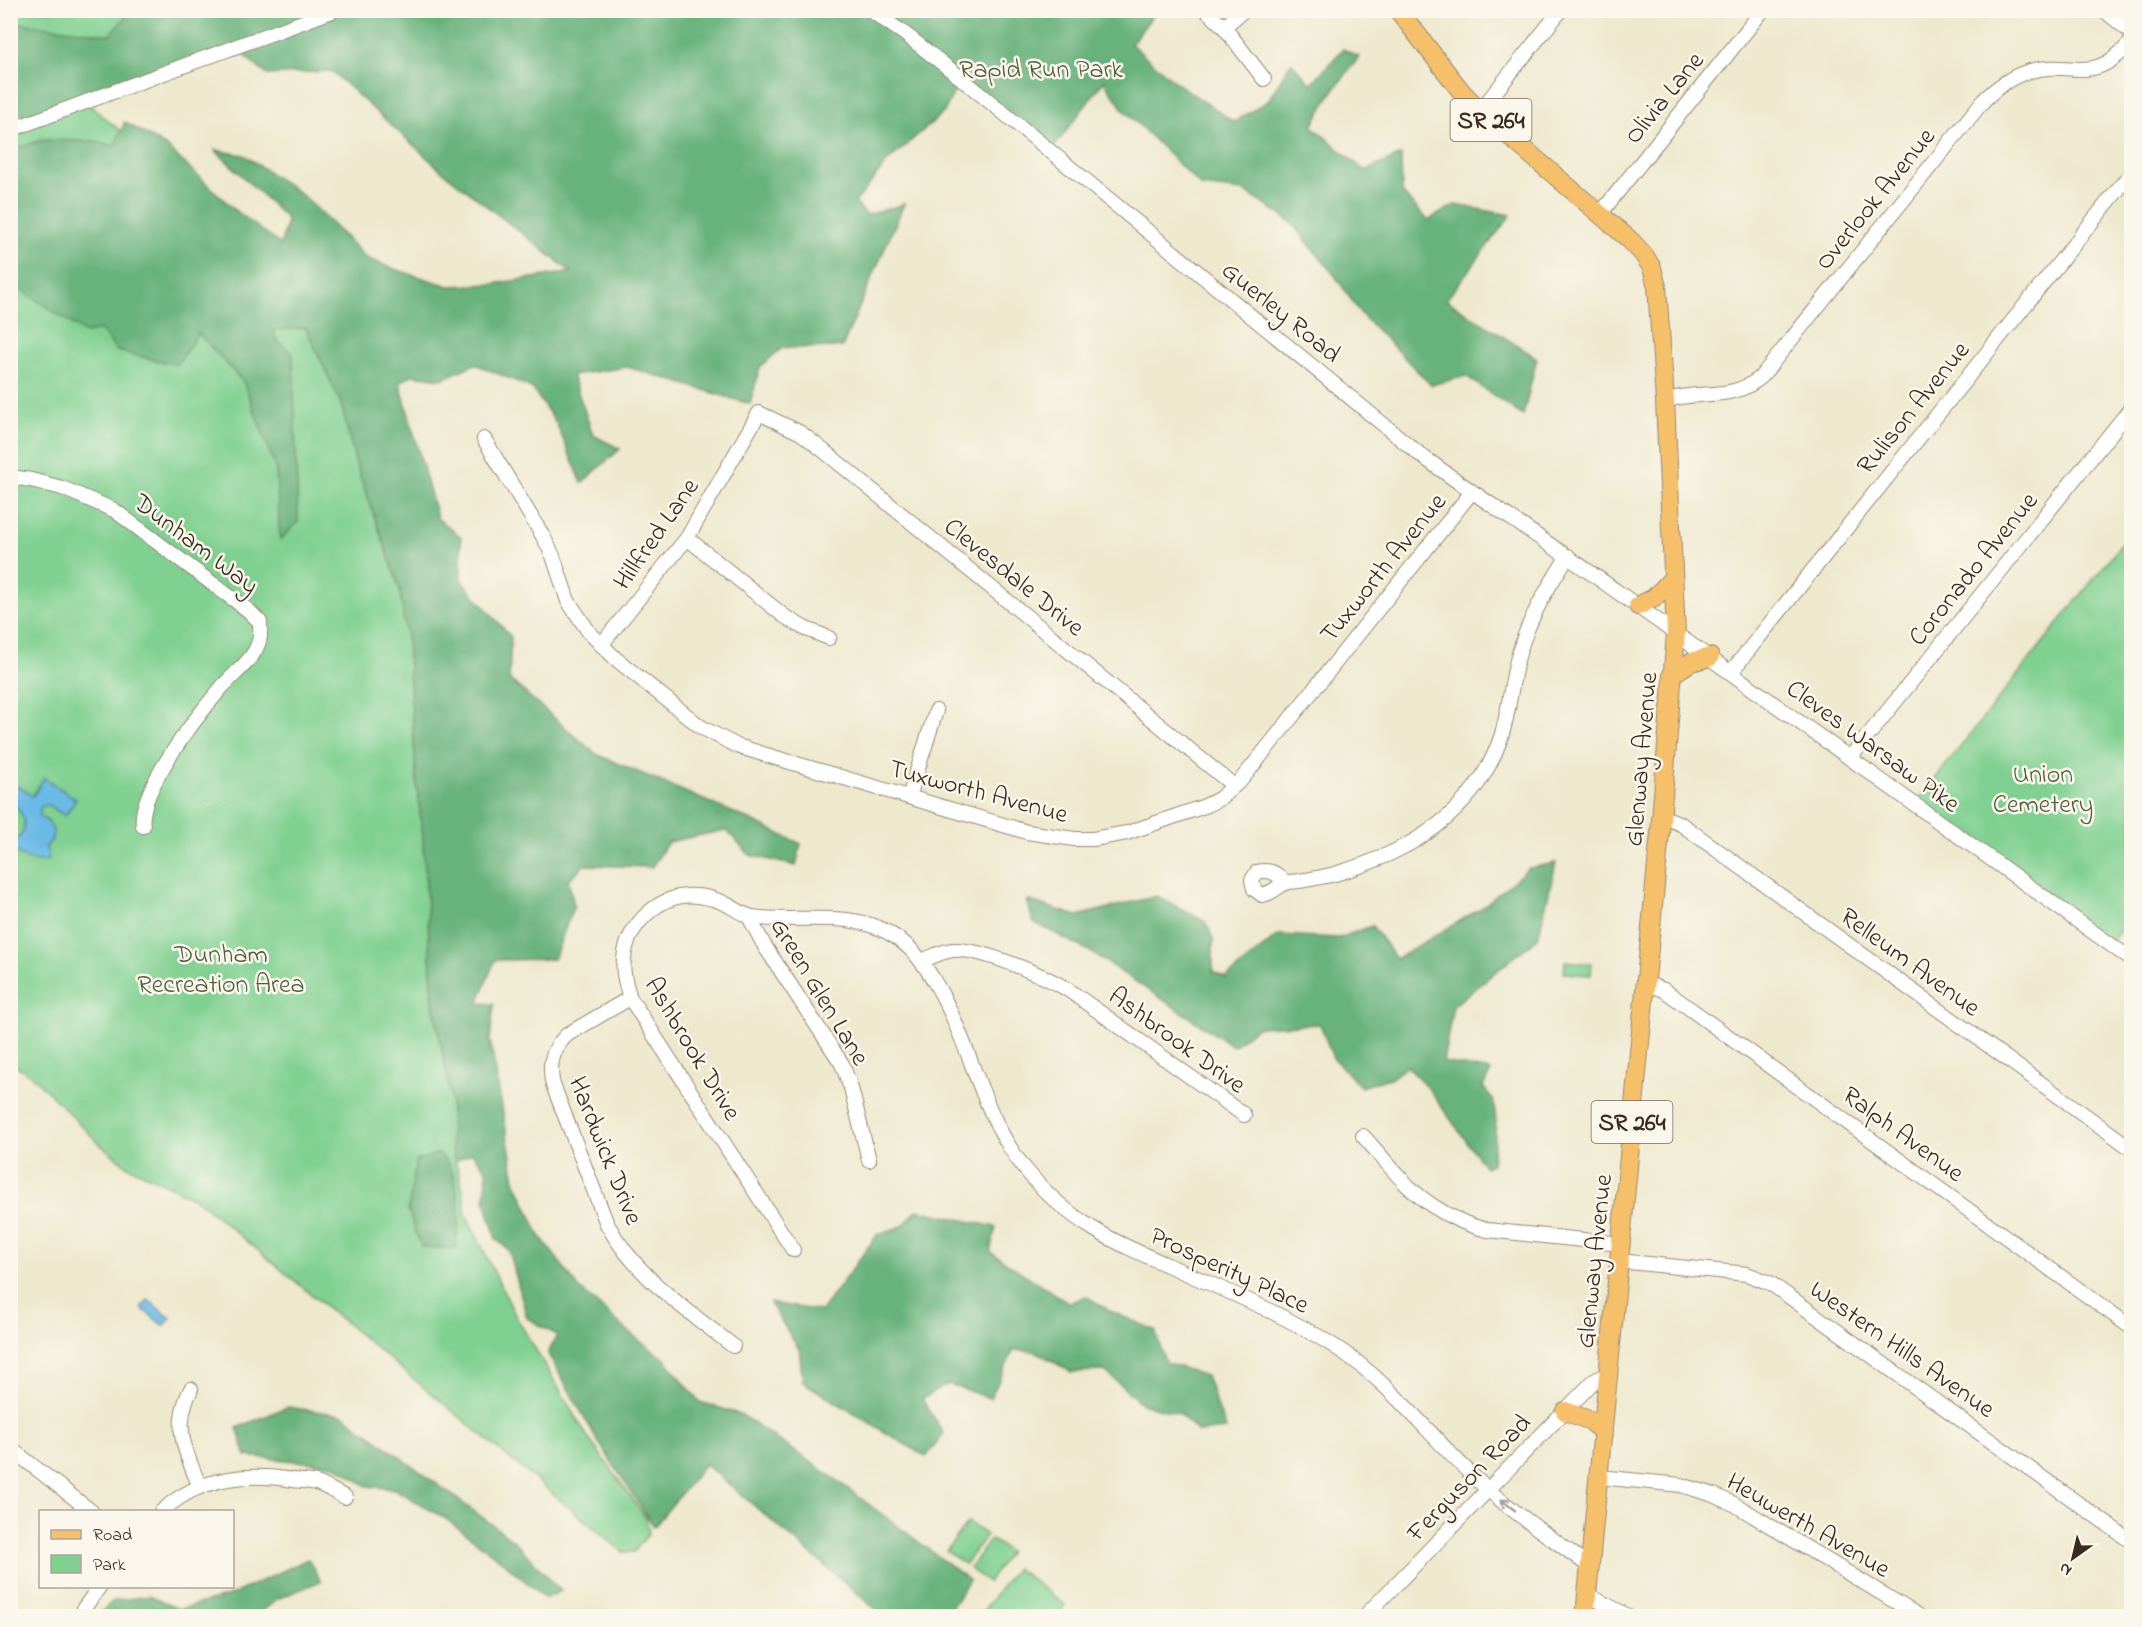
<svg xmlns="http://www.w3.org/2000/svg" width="2142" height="1627" font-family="'Indie Flower',sans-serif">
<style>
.green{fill:#80d091;stroke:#5e7d58;stroke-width:1.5}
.forest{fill:#68b27b;stroke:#526e4c;stroke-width:1.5}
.water{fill:#6abae5;stroke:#527282;stroke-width:1.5}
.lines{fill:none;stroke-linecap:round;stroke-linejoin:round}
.minor-casing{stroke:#948976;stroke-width:16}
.major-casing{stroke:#948976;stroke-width:20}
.minor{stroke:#fff;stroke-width:14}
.major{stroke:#f6c06b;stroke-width:18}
.oneway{stroke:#a79f9a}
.labels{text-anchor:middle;stroke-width:5;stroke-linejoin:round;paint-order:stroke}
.shield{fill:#fbf7ec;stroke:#75685c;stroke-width:1.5}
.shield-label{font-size:24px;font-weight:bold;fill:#3b2a1e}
.park-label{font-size:26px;fill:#505c40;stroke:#fbf7ec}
.street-label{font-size:26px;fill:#3b2a1e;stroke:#fbf7ec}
</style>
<rect width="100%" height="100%" fill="#fbf7ec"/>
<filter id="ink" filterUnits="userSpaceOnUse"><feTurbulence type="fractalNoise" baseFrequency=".0167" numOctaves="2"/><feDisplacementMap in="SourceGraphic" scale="12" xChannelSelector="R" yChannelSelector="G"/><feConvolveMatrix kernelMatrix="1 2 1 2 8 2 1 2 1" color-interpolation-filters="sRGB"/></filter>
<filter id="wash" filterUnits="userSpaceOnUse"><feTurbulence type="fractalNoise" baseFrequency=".008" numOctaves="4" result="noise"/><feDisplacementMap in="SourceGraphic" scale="24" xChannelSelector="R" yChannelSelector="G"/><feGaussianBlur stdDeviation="1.35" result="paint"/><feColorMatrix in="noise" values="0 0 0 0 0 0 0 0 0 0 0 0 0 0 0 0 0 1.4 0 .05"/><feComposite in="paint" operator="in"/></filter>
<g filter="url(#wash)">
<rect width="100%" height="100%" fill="#eee8cd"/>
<!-- green -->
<g class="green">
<polygon points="11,11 132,11 111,35 11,22"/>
<polygon points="87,103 124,134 306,328 341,403 356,464 399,586 407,639 417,786 423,836 433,1003 451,1097 451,1145 463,1189 466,1214 516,1317 587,1436 646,1518 649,1533 634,1552 623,1552 197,1200 126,1165 102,1146 34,1078 11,1062 11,130"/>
<polygon points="2131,532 2131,917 2109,945 1915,804"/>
<polygon points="1565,961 1592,964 1591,975 1564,973"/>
<polygon points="968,1522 986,1535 965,1564 946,1551"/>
<polygon points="991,1539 1009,1552 988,1582 969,1568"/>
<polygon points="1016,1568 1065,1605 1057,1616 979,1616"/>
</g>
<!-- forest -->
<g class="forest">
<polygon points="132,10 1156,11 1131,44 1174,81 1234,122 1268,101 1291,62 1311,84 1343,49 1359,57 1330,95 1312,126 1365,171 1401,155 1402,193 1428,220 1455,205 1511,215 1446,300 1537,358 1523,416 1466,376 1431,385 1361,314 1336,277 1290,221 1244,191 1201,186 1123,109 1104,81 1051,151 961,78 944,112 887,162 855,203 867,215 904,204 842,347 782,348 760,367 750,404 628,367 572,375 593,435 620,449 582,483 556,423 532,388 475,364 442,379 412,375 400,383 437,518 461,537 461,580 511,637 509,679 596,754 741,816 801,844 796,866 750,855 726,830 668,842 652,867 584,865 568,880 574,905 554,959 495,960 478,1003 494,1004 490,1040 515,1180 540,1236 579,1288 636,1338 664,1358 700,1402 742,1415 831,1476 969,1580 946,1616 884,1616 705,1464 654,1527 598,1441 548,1354 557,1335 527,1318 509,1250 496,1239 485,1200 487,1170 472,1153 455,1161 451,1145 451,1097 433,1003 423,836 417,786 407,639 399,586 356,464 341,403 306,328 273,330 277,340 293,354 298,522 280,540 276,469 244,383 198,333 177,365 117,351 101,330 86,333 11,283 11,150 42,140 95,141 114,146 125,122 167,147 235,210 281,245 287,219 215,150 244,155 305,197 366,258 394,269 449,286 493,284 571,272 442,171 331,71 267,75 234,47 11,130 11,22 110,35"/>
<polygon points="1556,863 1538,938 1453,1006 1443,1062 1491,1071 1483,1087 1493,1099 1496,1121 1492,1164 1485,1167 1428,1088 1407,1066 1393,1077 1361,1087 1333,1058 1320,1024 1257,1027 1233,1046 1091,952 1033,922 1027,900 1077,916 1157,896 1206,922 1213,939 1213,972 1226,978 1278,935 1339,938 1372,926 1396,959 1480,909 1529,868"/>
<path d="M438 1153C463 1172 460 1221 456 1249L421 1247 408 1210 416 1161Z"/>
<polygon points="917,1210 996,1227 990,1252 1069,1303 1086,1296 1110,1311 1155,1330 1165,1362 1206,1376 1226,1429 1198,1432 1179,1413 1142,1404 1105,1371 1071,1372 1035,1351 1014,1350 990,1398 948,1384 922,1399 944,1434 926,1457 803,1382 799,1349 770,1303 821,1311 878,1234 903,1226"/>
<polygon points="287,1407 343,1415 513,1540 561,1591 545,1598 502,1561 446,1519 395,1489 367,1486 335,1465 246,1456 237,1428"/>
<polygon points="308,1559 321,1581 277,1599 257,1616 97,1616 113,1601 149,1596 179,1609 229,1596"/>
</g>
<!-- water -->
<g class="water">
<path d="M44 778 76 799 65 816 48 805H43L40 809V817C55 823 57 836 46 847L49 860C33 863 22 859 11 847V842C31 834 26 813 11 803V797L18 786 33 796Z"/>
<polygon points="148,1300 171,1318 164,1326 141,1308"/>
</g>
</g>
<g filter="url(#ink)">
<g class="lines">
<!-- minor casing -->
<g class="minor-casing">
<g id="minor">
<path d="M870 10 905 34 961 78 1418 453C1484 502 1553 545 1619 593 1790 715 1961 838 2132 960"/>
<polyline points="1206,10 1224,27 1264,79"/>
<polyline points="2104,10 2132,33"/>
<polyline points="1224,27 1244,10"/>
<polyline points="1480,111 1561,10"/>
<polyline points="10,130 335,10"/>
<polyline points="1600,214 1763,10"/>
<path d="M1665 401C1699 389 1732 402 1761 377L1983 101C1996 88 2011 76 2030 71 2075 59 2091 88 2132 41"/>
<polyline points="484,439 544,538 553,556 568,601 589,632 616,659 701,727 737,746 773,757 1027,832 1074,839 1093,839 1127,833 1205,806 1219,799 1241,780 1263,753 1471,493"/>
<path d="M10 477 31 480 62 488 114 510 249 611 260 622C260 628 261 635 259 641 254 660 234 673 222 687 198 715 137 791 143 826"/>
<polyline points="687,538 784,616 804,628 829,638"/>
<polyline points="601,645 687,538 759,413 801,433 824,451 1234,786"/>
<polyline points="1731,672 2132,172"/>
<polyline points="1850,758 2132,407"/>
<polyline points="909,797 936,711"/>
<polyline points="1661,816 1681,824 2132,1149"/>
<path d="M1286 883C1276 873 1271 869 1257 872L1252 880 1254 889 1262 895C1274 893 1276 887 1285 883 1289 881 1295 882 1299 881 1311 879 1323 877 1335 874 1410 852 1477 813 1502 734 1510 708 1511 680 1519 653 1529 618 1548 587 1568 556"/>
<polyline points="749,917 764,945 842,1064 851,1088 869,1160"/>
<path d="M922 961C932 957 942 951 953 950 980 948 1043 975 1067 989L1244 1115"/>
<polyline points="1645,983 1664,990 2132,1328"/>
<path d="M630 998 568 1034C552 1048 548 1065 553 1085L607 1224C637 1278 685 1308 733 1346"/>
<path d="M1363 1136C1378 1152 1391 1169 1407 1185 1428 1206 1458 1223 1487 1230L1621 1244"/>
<path d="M793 1250 630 998C626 985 622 973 624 959 627 924 661 892 697 896 707 897 719 900 728 905 736 909 743 915 752 917 796 924 848 909 889 933 912 946 924 963 937 986 971 1044 982 1117 1026 1170 1076 1231 1128 1247 1197 1278 1244 1298 1291 1319 1334 1346 1388 1380 1428 1434 1474 1477 1509 1510 1551 1537 1589 1566"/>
<polyline points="1619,1261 1747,1274 1770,1283 2132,1542"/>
<path d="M191 1389C172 1426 185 1451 200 1487"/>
<polyline points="10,1448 92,1512"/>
<polyline points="1599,1477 1681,1485 1714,1495 1734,1504 1919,1616"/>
<path d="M161 1512C198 1477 245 1472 293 1480 300 1481 308 1481 316 1483 326 1486 336 1493 345 1497"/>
<polyline points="1586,1594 1628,1616"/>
<polyline points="84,1608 100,1586"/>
<polyline points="1365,1616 1594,1381 1607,1374"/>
</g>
</g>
<!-- major casing -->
<g class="major-casing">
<g id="major">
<polyline points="1398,10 1461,91 1480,111 1630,240 1644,255 1652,268 1657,287 1665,401 1676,633 1660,833 1585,1616"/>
<polyline points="1638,606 1654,598 1673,578"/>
<polyline points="1672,674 1691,662 1710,657"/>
<polyline points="1565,1411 1591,1421 1603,1433"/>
</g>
</g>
<!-- minor -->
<use href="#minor" class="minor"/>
<!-- major -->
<use href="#major" class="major"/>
</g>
<!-- one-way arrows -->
<defs><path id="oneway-shaft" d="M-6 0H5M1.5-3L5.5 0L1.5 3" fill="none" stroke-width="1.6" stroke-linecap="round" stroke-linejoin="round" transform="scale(1.5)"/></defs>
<use class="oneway" href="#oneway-shaft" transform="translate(1508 1505) rotate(-142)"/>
</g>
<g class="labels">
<!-- shield labels -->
<g class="shield">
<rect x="1450.5" y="99" width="81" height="42" rx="4.5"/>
<rect x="1591.5" y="1101" width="81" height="42" rx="4.5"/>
</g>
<g class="shield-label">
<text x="1491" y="128">SR 264</text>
<text x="1632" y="1130">SR 264</text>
</g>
<!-- park labels -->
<g class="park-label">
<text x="1041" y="77">Rapid Run Park</text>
<text x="2043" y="782">Union<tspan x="2043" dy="30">Cemetery</tspan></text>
<text x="221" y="962">Dunham<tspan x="221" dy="30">Recreation Area</tspan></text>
</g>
<!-- street labels -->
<g class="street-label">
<text transform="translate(1663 97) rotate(-51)" y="9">Olivia Lane</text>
<text transform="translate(1874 198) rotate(-51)" y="9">Overlook Avenue</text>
<text transform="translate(1282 311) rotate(39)" y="9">Guerley Road</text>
<text transform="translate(1912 407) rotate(-51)" y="9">Rulison Avenue</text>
<text transform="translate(655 533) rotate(-55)" y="9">Hillfred Lane</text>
<text transform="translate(197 543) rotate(37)" y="9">Dunham Way</text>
<text transform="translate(1382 567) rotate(-51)" y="9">Tuxworth Avenue</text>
<text transform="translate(1972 568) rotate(-51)" y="9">Coronado Avenue</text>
<text transform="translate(1015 576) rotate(39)" y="9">Clevesdale Drive</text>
<text transform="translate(1874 745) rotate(36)" y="9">Cleves Warsaw Pike</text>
<text transform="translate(1640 759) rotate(-85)" y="9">Glenway Avenue</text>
<text transform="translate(979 790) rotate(15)" y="9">Tuxworth Avenue</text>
<text transform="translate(1911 961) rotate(36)" y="9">Relleum Avenue</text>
<text transform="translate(821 991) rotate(59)" y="9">Green Glen Lane</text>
<text transform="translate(1178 1039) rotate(36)" y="9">Ashbrook Drive</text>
<text transform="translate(694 1048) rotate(59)" y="9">Ashbrook Drive</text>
<text transform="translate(1904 1133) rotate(36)" y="9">Ralph Avenue</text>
<text transform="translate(607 1150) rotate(68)" y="9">Hardwick Drive</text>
<text transform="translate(1593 1261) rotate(-84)" y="9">Glenway Avenue</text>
<text transform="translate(1230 1269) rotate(25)" y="9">Prosperity Place</text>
<text transform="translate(1903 1348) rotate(35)" y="9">Western Hills Avenue</text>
<text transform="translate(1468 1477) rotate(-46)" y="9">Ferguson Road</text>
<text transform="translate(1809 1524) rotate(30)" y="9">Heuwerth Avenue</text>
</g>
</g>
<!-- margin -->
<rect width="2142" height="1627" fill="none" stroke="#fbf7ec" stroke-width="36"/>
<!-- legend -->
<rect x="39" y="1510" width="195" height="78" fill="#fbf7ec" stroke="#aea59a" stroke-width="1.5"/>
<rect x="51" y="1530" width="30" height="9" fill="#f6c06b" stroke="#aea59a" stroke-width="1.5"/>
<text x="93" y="1540" font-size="18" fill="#3b2a1e">Road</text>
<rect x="51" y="1555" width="30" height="18" fill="#80d091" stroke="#aea59a" stroke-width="1.5"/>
<text x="93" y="1570" font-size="18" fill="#3b2a1e">Park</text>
<!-- north arrow -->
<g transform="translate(2073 1558) rotate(214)" stroke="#fbf7ec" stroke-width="4.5" paint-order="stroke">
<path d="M0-4.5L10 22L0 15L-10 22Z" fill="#3b2a1e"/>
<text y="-9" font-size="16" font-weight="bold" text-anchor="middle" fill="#3b2a1e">N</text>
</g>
</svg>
